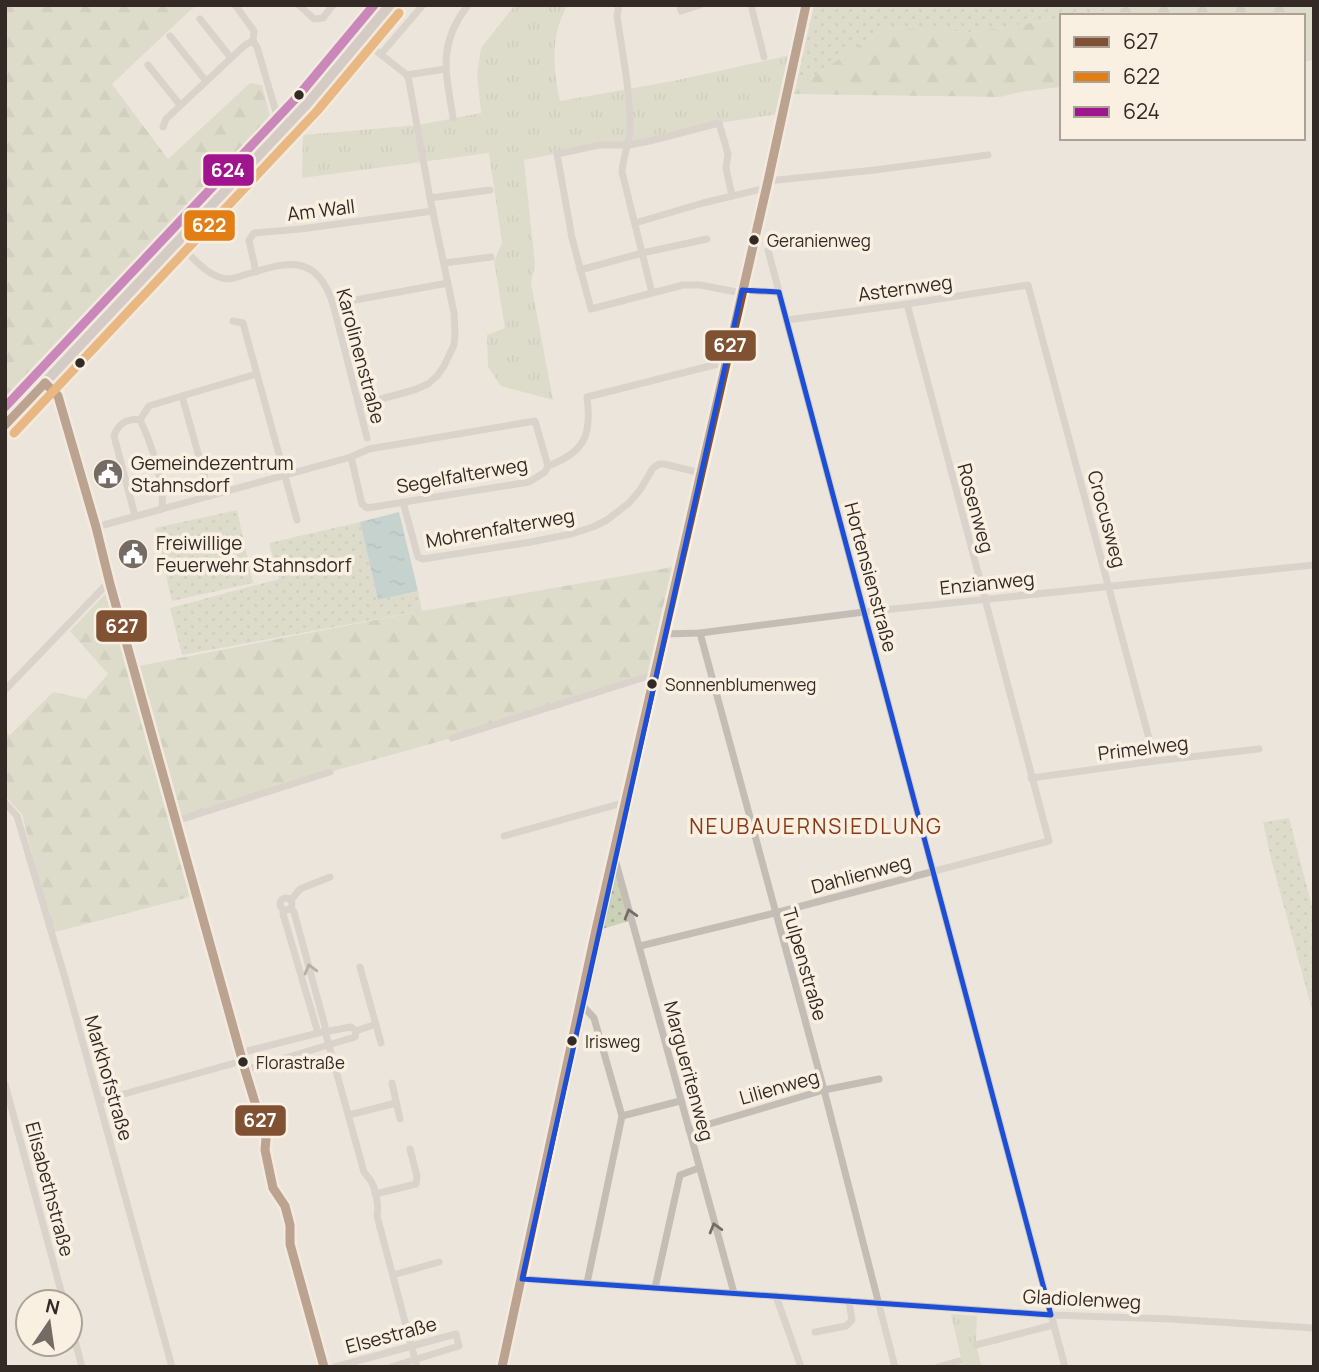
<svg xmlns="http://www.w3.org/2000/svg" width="1319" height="1372" font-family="Manrope,sans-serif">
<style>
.grass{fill:url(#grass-dots)}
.forest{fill:url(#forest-firs)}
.park{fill:url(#park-tufts)}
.water{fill:url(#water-ripples)}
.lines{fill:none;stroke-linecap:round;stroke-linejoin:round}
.street{stroke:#c4bdb6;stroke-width:7}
.secondary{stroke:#b5ada6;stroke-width:10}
.bus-1-casing{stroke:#faf0e2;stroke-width:14}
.bus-2-casing{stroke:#faf0e2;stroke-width:14}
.bus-3-casing{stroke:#faf0e2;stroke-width:14}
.bus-1{stroke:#805233;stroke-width:9}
.bus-2{stroke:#e37e14;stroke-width:9}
.bus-3{stroke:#a0148e;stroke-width:9}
.oneway{stroke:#756c66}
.marked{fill:none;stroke:#1d4ed8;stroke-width:5;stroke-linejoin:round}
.bus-dot{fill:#342a25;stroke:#faf0e2;stroke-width:2.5}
.labels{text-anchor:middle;stroke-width:7;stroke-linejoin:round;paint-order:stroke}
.bus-label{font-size:17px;fill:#342a25;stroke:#faf0e2;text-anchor:start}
.street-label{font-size:19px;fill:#342a25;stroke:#faf0e2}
.poi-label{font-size:19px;fill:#342a25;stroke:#faf0e2;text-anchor:start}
.neighbourhood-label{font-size:21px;letter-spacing:2px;fill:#863b1a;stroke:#faf0e2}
.line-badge{stroke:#faf0e2;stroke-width:2.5}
.badge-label{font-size:19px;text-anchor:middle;font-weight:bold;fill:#fff}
</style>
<defs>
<pattern id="grass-dots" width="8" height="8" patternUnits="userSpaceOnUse" patternTransform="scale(1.75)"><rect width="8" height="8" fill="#cbd1b6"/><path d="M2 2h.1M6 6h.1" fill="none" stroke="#afb49c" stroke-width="1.8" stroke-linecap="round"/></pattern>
<pattern id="forest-firs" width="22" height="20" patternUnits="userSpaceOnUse" patternTransform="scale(1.75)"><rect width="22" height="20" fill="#cbd1b6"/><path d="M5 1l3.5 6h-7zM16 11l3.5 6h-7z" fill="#afb49c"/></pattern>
<pattern id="park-tufts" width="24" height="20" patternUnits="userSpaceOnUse" patternTransform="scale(1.75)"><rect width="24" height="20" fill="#cbd1b6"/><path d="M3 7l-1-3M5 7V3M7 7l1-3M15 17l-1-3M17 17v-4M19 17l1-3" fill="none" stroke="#afb49c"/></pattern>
<pattern id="water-ripples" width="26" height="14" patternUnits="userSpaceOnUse" patternTransform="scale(1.75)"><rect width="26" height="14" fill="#98bbbd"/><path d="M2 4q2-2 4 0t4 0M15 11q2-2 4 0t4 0" fill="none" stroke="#7d9899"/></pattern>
</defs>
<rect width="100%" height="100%" fill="#ece5dc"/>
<!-- grass -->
<g class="grass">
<polygon points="814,5 1138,5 1073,16 1062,16 1062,18 972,32 885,28 795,89"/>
<polygon points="237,510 253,583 172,601 155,528"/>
<polygon points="360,522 378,600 418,591 422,611 182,655 170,608 279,579 269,543"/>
<polygon points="1289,818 1314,914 1314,1017 1271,859 1263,822"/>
<polygon points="615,875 617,876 629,921 602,929 613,877"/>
</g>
<!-- forest -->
<g class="forest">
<polygon points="5,5 196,5 112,84 168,159 250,83 262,85 273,128 5,409"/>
<polygon points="1138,5 1314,5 1314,60 1303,62 1303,16 1073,16"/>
<polygon points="1062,18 1062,87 1026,91 1000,97 793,94 795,89 885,28 972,32"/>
<polygon points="673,567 649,676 452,738 330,772 177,821 197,895 52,933 22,814 5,796 5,731 10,735 53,692 86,699 108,674 70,631 107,592 128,668 422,611"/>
</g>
<!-- park -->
<g class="park">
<path d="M515 5H568C550 34 553 69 560 101L673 81 791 55 779 114 719 123 650 141 599 145 524 160 535 264 531 283 553 400 501 386 488 367 487 335 505 328 494 261 502 243 489 153 302 178 303 135 418 125 481 113 477 74 481 48Z"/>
<polygon points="951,1314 977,1316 976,1345 982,1367 963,1367"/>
</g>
<!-- water -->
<polygon class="water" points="399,512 418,591 378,600 360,522"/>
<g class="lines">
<!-- street -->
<g class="street">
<polyline points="235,5 254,31 253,41"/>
<polyline points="299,5 314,19 323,18 333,5"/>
<path d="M619 5 617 16C622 51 631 95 630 130 629 144 623 157 622 172L652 293"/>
<polyline points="680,5 681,11 700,5"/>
<polyline points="751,5 764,57"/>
<polyline points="200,19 231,58"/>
<polyline points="170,36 206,81"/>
<polyline points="381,54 423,5"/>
<polyline points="148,65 180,105"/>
<polyline points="407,75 445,69"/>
<path d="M453 118C446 72 437 45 468 5"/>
<polyline points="163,127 166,119 245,45 253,41 257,47 276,112 290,124"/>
<polyline points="768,181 875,170 988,155"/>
<polyline points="732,196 726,168 728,154 719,123 650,141 629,145 599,145 557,154 572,238 591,309 683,285 700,285 742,293"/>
<polyline points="430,198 490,190"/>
<polyline points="635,223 703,203 766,188"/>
<path d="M178 243C193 257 208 279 230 279 276 267 314 244 333 304L367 438"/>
<polyline points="768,250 1065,1367"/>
<polyline points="444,263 491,257"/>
<polyline points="580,270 642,253 707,239"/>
<polyline points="256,272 249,240 254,233 301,229 433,211"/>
<polyline points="742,290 779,292"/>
<polyline points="333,304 448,283"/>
<polyline points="787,320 907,304 1028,285 1155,761"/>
<polyline points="233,321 243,323 297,520"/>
<polyline points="45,383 58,396 96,527 110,584 245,1070 266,1139 265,1150 273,1188 277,1196 282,1200 285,1206 290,1225 290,1244 324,1367"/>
<polyline points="359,405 414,390 428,384 437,376 444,366 454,345 455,334 454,313 430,198 409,81 407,75 361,39"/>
<polyline points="140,420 149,406 182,396"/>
<path d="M351 457 362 504 367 508 529 482 545 472 548 466C585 452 592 435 587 397L726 362"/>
<polyline points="210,496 182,396 256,374"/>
<polyline points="403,502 418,557 423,559 531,542 571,534 593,527 607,520 629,503 640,490 653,468 659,464 664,464 701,473"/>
<polyline points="162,509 351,457 369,449 535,421 548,466"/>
<path d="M96 527C118 521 140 515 162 509 165 484 151 442 140 420 127 418 118 424 114 436L135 516"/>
<polyline points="700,633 824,1090 895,1367"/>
<polyline points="665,634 700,633 864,612 1314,565"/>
<polyline points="5,690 104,587 110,584"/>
<polyline points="452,738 655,674"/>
<polyline points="1031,778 1155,761 1259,749"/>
<polyline points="5,803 17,816 65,978 172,1367"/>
<polyline points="176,821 330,772"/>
<polyline points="504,836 626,802"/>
<polyline points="615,859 734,1293"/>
<circle cx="286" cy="904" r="6"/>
<polyline points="291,900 300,889 330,877"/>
<path d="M291 909 294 912 325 1026V1031L364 1172C366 1175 369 1178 371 1181 376 1190 379 1206 377 1216L417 1367"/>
<polyline points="285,910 283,914 318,1033"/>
<polyline points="640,946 775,913 1049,841 907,304"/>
<polyline points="360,967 381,1043"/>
<polyline points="580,1003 594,1018 622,1116 587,1283"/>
<polyline points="356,1031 376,1024"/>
<polyline points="240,1053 318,1033 351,1027 356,1031 355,1037 245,1070"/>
<polyline points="392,1083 400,1119"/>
<polyline points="5,1084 64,1302"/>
<polyline points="99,1101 242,1061"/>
<polyline points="349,1115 396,1103"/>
<polyline points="622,1116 680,1101"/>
<polyline points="689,1130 824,1090 879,1079"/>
<polyline points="375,1194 416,1184 417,1176 410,1149"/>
<polyline points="393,1275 439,1262"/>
<polyline points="522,1279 1051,1315 1170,1319 1314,1328"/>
<polyline points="655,1288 680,1175 699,1168"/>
<polyline points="776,1296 801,1367"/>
<polyline points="70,1322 82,1367"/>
<polyline points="815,1332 846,1326 852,1320 849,1301"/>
<polyline points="976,1345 1053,1325"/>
<polyline points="335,1367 456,1334 459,1346 391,1367"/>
<polyline points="502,1367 596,930 768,181 806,5"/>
<polyline points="938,1367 959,1361"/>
</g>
<!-- secondary -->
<polyline class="secondary" points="5,425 308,103 390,5"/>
<!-- bus-1 casing -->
<g class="bus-1-casing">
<g id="bus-1">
<polyline points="45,383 58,396 96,527 110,584 245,1070 266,1139 265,1150 273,1188 285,1206 290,1225 290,1244 324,1367"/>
<polyline points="5,425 45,383"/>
<polyline points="502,1367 596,930 768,181 806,5"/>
</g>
</g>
<!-- bus-2 casing -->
<g class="bus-2-casing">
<polyline id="bus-2" points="14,433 317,111 399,13"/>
</g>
<!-- bus-3 casing -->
<g class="bus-3-casing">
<polyline id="bus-3" points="5,407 299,95 374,5"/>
</g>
<!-- bus-1 -->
<use href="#bus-1" class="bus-1"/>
<!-- bus-2 -->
<use href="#bus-2" class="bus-2"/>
<!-- bus-3 -->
<use href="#bus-3" class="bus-3"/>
</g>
<!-- one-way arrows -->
<defs><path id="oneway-chevron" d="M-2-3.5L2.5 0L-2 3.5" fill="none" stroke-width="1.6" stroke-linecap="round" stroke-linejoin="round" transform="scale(1.75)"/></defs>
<g class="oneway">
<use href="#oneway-chevron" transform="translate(630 914) rotate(-106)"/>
<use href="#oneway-chevron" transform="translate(310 969) rotate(-105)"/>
<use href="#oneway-chevron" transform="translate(715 1228) rotate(-106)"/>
</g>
<!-- marked area -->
<path d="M0 0H1319V1372H0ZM742 290 779 292 1051 1315 522 1279Z" fill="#ece5dc" fill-opacity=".55" fill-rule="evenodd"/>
<path class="marked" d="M742 290 779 292 1051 1315 522 1279Z"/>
<!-- icons -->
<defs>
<g id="civic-disc" transform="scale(1.575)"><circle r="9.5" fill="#746b65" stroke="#faf0e2"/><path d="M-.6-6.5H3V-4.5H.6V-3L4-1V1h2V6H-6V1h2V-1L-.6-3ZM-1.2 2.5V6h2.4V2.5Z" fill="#fff"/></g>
</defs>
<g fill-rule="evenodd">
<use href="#civic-disc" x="108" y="474"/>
<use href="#civic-disc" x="133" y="554"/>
</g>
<!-- markers -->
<g class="bus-dot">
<circle cx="299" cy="95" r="6"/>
<circle cx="754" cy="240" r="6"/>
<circle cx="80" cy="363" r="6"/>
<circle cx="652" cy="684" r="6"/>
<circle cx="572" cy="1041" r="6"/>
<circle cx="243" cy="1062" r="6"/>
</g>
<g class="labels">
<!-- bus labels -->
<g class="bus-label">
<text x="767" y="247">Geranienweg</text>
<text x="665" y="691">Sonnenblumenweg</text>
<text x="585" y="1048">Irisweg</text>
<text x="256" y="1069">Florastraße</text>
</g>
<!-- street labels -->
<g class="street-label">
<text transform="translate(321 210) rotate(-7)" y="7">Am Wall</text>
<text transform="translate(905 288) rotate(-8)" y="7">Asternweg</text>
<text transform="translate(361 356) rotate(75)" y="7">Karolinenstraße</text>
<text transform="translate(462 475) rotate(-10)" y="7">Segelfalterweg</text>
<text transform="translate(976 508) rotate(75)" y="7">Rosenweg</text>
<text transform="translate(1107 519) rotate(75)" y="7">Crocusweg</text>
<text transform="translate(500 528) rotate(-10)" y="7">Mohrenfalterweg</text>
<text transform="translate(871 577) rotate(75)" y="7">Hortensienstraße</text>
<text transform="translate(987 583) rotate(-6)" y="7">Enzianweg</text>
<text transform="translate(1143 748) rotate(-7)" y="7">Primelweg</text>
<text transform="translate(861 874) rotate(-15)" y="7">Dahlienweg</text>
<text transform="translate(805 964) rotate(74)" y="7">Tulpenstraße</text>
<text transform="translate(689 1071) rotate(75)" y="7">Margueritenweg</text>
<text transform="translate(109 1078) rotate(74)" y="7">Markhofstraße</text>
<text transform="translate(779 1087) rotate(-16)" y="7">Lilienweg</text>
<text transform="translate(50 1189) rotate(75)" y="7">Elisabethstraße</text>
<text transform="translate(1082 1299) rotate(3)" y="7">Gladiolenweg</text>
<text transform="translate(391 1335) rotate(-15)" y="7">Elsestraße</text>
</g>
<!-- poi labels -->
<g class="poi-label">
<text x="131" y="470">Gemeindezentrum<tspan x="131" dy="22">Stahnsdorf</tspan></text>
<text x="156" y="550">Freiwillige<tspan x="156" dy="22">Feuerwehr Stahnsdorf</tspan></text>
</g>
<!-- neighbourhood labels -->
<g class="neighbourhood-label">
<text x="816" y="834">NEUBAUERNSIEDLUNG</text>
</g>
</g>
<g class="line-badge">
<rect x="202" y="153" width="53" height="34" rx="7" fill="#a0148e"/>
<rect x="183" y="209" width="53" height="33" rx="7" fill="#e37e14"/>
<rect x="704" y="329" width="53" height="33" rx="7" fill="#805233"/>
<rect x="95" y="609" width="53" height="34" rx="7" fill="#805233"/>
<rect x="234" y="1104" width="53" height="33" rx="7" fill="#805233"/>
</g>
<g class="badge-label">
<text x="228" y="177">624</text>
<text x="209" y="232">622</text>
<text x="730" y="352">627</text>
<text x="122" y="633">627</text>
<text x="260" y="1127">627</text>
</g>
<!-- border -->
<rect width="1319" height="1372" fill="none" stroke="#342a25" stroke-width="14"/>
<!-- legend -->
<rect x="1060" y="14" width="245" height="126" fill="#faf0e2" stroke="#aba196" stroke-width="2"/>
<rect x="1074" y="37" width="35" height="10" fill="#805233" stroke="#aba196" stroke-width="2"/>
<text x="1123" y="49" font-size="21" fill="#342a25">627</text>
<rect x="1074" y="72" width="35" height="10" fill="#e37e14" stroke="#aba196" stroke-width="2"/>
<text x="1123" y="84" font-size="21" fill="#342a25">622</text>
<rect x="1074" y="107" width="35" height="10" fill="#a0148e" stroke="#aba196" stroke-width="2"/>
<text x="1123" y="119" font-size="21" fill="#342a25">624</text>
<!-- north arrow -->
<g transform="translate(49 1323) rotate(13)"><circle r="33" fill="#faf0e2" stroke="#aba196" stroke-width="2"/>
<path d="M0-5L12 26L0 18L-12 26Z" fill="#746b65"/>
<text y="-10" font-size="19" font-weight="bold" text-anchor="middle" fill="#342a25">N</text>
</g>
</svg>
